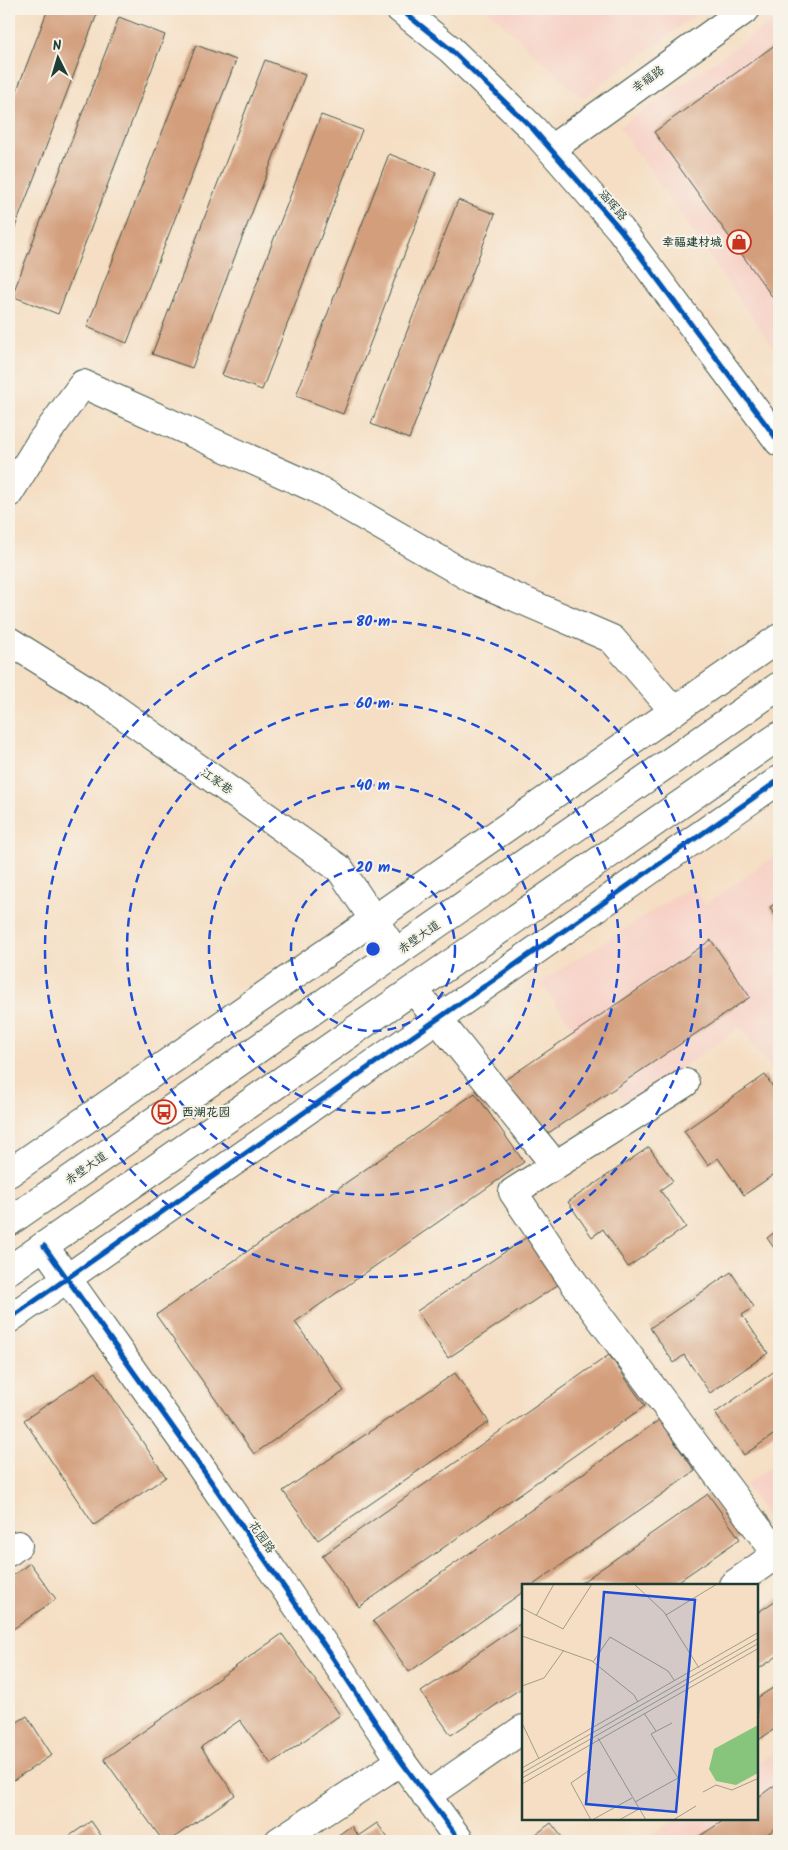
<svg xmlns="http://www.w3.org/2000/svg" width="788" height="1850" font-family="Kalam,'LXGW WenKai TC',sans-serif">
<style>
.built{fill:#f7d1c6}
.building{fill:#d39e7c}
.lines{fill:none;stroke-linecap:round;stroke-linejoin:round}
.minor-casing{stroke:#3f5549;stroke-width:30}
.major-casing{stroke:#3f5549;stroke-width:30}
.minor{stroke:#fff;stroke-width:28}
.major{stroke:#fff;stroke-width:28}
.cycleway-casing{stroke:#f7f3e8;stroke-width:8}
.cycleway{stroke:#0057b8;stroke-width:5}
.ring{fill:none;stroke:#1d4ed8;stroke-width:2.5;stroke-dasharray:9 6}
.labels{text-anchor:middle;stroke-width:4;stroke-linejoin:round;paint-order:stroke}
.street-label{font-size:12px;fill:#1f3d34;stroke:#f7f3e8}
.poi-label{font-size:12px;font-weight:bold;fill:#1f3d34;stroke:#f7f3e8;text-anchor:end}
.inset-road{fill:none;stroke:#9f9e8a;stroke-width:1}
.view{fill:#1d4ed8;fill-opacity:0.15;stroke:#1d4ed8;stroke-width:2.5}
.inset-edge{fill:none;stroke:#1f3d34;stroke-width:2.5}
.centre{fill:#1d4ed8;stroke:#f7f3e8;stroke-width:2.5}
.ring-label{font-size:15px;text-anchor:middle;font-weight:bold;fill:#1d4ed8;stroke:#f7f3e8;stroke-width:4;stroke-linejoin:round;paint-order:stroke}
</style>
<rect width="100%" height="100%" fill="#f7f3e8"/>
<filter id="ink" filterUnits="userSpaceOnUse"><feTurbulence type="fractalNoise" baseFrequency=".02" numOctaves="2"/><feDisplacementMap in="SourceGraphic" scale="10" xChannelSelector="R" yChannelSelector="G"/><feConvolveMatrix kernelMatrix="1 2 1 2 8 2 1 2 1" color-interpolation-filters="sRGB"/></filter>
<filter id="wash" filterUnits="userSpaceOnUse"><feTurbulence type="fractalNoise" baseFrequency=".0096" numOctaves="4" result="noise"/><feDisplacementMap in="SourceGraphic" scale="20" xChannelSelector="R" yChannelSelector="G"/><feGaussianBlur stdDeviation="1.12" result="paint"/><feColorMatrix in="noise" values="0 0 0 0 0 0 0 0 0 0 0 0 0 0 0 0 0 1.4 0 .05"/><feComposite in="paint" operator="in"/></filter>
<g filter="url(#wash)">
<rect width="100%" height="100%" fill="#f5dec3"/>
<!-- built -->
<g class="built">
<polygon points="487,9 704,9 582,98"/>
<polygon points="779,17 779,356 620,127"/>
<polygon points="779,853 779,1079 741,1027 626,1105 541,982 692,886 705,905"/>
<polygon points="779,1461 779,1535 746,1485"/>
<polygon points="779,1748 779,1841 643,1841 676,1819 757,1819 757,1764"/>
</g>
<g id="blocks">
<!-- building -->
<g class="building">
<polygon points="48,9 99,9 9,243 9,111"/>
<polygon points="119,17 165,35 58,314 12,296"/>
<polygon points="779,42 779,300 776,302 654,132"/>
<polygon points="196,45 236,60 127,343 87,327"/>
<polygon points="265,60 305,75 192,368 152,354"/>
<polygon points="321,115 362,130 262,390 222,375"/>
<polygon points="389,154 436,172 343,414 296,396"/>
<polygon points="458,200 495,214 409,439 371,424"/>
<polygon points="779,901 779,921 770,907"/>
<polygon points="711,940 750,997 544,1136 505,1080"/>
<polygon points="765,1075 779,1096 779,1116 776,1118 779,1123 779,1171 744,1195 718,1158 708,1165 684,1131"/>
<polygon points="475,1093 524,1162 295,1322 344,1391 254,1454 156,1315"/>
<polygon points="649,1147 673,1181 660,1190 686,1227 628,1267 603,1229 592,1237 568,1202"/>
<polygon points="779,1229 779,1255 767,1238"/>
<polygon points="533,1233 565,1280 448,1358 417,1311"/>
<polygon points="731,1272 754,1307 742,1315 768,1353 710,1393 684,1355 674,1363 650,1328"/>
<polygon points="609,1355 645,1406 359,1607 322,1556"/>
<polygon points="779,1368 779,1431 744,1455 715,1413"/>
<polygon points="96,1372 166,1477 94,1525 24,1420"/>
<polygon points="455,1373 489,1422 318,1540 283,1491"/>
<polygon points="659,1420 695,1471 533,1585 523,1585 523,1592 409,1672 373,1621"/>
<polygon points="708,1494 740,1539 673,1585 578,1585"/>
<polygon points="30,1563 56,1599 9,1632 9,1578"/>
<polygon points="779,1598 779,1655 757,1670 757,1613"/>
<polygon points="523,1622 523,1687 451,1735 421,1692"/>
<polygon points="282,1634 340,1715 271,1764 240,1720 201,1747 235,1795 169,1841 163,1841 104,1759"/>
<polygon points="779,1684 779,1726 757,1741 757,1698"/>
<polygon points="27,1716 52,1755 9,1783 9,1727"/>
<polygon points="779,1782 779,1826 757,1841 692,1841 726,1819 757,1819 757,1798"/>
<polygon points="91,1821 105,1841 62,1841"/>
<polygon points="377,1823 390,1841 330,1841 351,1826 358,1836"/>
<polygon points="551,1823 565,1841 527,1841"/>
</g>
</g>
</g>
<g filter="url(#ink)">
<use href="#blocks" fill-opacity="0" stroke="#3f5549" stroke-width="1"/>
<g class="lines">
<!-- minor casing -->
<g class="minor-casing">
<g id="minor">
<polyline points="400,9 450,49 533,129 620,229 779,442"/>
<polyline points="551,149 746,9"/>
<polyline points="9,493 40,443 83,384 317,489 473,579 612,639 674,711"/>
<polyline points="9,641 97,696 340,869 396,953"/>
<polyline points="414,990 555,1165"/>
<polyline points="685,1083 513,1192 574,1283 777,1554 733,1585"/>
<polyline points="9,1173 779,638"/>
<polyline points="44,1246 194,1457 331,1655 401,1761 460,1841"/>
<polyline points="9,1319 779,780"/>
<polyline points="9,1552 18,1545"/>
<polyline points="426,1796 523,1729"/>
<polyline points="279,1841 401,1761"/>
</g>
</g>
<!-- major casing -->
<g class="major-casing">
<g id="major">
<polyline points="9,1222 779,686"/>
<polyline points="9,1270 779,736"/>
</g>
</g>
<!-- minor -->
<use href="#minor" class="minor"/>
<!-- major -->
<use href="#major" class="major"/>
<!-- cycleway casing -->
<g class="cycleway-casing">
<g id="cycleway">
<polyline points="400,9 450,49 533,129 620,229 779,442"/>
<polyline points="44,1246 194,1457 331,1655 401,1761 460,1841"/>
<polyline points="9,1319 779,780"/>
</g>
</g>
<!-- cycleway -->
<use href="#cycleway" class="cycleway"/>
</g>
</g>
<!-- distance rings -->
<g class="ring">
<circle cx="373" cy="949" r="82"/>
<circle cx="373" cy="949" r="164"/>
<circle cx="373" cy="949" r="246"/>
<circle cx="373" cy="949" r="328"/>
</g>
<!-- icons -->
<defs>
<g id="shop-ring" transform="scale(1.25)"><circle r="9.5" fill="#f7f3e8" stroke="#c8321e" stroke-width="1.5"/><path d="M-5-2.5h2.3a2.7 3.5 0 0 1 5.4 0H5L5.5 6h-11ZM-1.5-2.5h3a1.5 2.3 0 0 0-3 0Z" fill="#c8321e"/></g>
<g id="bus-ring" transform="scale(1.25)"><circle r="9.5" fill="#f7f3e8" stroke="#c8321e" stroke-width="1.5"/><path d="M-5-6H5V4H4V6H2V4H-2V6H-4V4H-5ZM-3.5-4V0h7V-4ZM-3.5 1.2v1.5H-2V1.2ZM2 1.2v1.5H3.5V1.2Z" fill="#c8321e"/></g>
</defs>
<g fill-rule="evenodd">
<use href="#shop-ring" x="739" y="242"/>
<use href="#bus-ring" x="164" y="1112"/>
</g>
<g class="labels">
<!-- street labels -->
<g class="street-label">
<text transform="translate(648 79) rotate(-36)" y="4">幸福路</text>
<text transform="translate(613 205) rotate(49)" y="4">涵晖路</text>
<text transform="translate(217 781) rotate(35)" y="4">江家巷</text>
<text transform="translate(419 937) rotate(-35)" y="4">赤壁大道</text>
<text transform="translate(86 1168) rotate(-35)" y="4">赤壁大道</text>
<text transform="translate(262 1537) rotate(55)" y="4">花园路</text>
</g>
<!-- poi labels -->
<g class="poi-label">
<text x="722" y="246">幸福建材城</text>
<text x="182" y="1116" text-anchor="start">西湖花园</text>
</g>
</g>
<!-- overview -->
<g transform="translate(522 1584)">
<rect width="236" height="236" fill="#f5dec3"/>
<path d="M236 141V189L214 201 194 197 187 185 192 165Z" fill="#87c57c"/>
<path class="inset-road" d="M112 0 142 28 177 84M0 24 41 45 70 0M144 31 195 0M14 32 32 0M0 52 70 77 112 111 116 118M71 78 88 53 146 87 152 96M0 102 22 94 42 66M122 129 134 147M0 139 17 175M76 154 124 236M0 184 237 48M69 185 49 199 69 236M0 189 237 54M0 194 237 59M0 200 237 64M181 208 194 201 210 206 237 194M113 218 156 194 129 150 150 139M70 236 110 214M97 236 117 225M151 236 174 222"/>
<path class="view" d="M82 8 173 16 154 228 64 220Z"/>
<rect width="236" height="236" class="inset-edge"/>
</g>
<circle cx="373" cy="949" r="8" class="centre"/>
<g class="ring-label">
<text x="373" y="626">80 m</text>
<text x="373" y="708">60 m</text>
<text x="373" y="790">40 m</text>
<text x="373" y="872">20 m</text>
</g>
<!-- margin -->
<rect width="788" height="1850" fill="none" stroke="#f7f3e8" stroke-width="30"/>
<!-- north arrow -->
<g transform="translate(58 58) rotate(355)" stroke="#f7f3e8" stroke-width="4" paint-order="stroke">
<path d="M0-4L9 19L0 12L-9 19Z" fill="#1f3d34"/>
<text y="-8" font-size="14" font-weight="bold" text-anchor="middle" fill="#1f3d34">N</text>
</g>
</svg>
